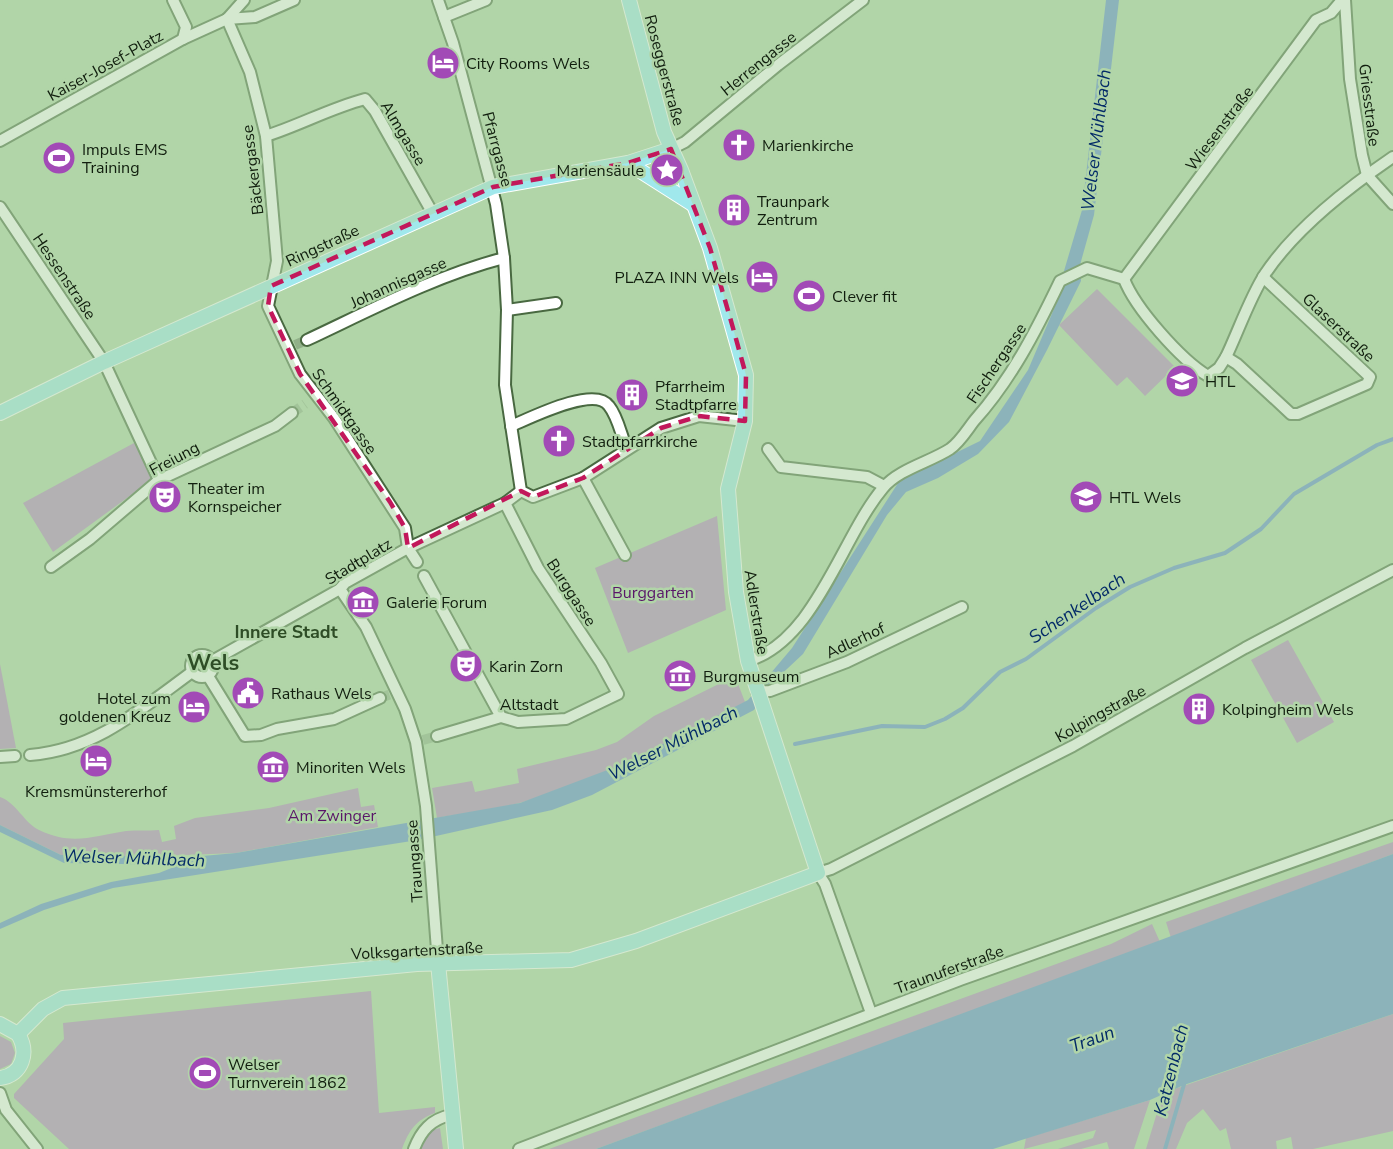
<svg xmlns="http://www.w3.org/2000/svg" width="1393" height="1149" font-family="'Nunito Sans',sans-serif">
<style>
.green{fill:#b586c0}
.water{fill:#618bd0}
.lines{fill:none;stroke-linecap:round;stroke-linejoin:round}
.stream{stroke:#618bd0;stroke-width:4}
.minor-tunnel{stroke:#91b089;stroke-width:10;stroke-dasharray:10 5;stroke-linecap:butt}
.minor-casing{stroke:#496941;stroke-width:14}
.major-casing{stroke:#fff;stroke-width:16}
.minor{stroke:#fff;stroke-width:10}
.major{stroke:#a0e8ec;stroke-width:14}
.marked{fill:none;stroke:#c2185b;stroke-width:4.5;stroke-dasharray:12 8;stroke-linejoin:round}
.labels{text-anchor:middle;stroke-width:5;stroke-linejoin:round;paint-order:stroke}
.poi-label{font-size:16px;fill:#111e0e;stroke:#b1d5a8;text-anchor:start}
.street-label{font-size:16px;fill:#111e0e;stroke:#b1d5a8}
.park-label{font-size:16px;fill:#5a1669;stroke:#b1d5a8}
.water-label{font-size:18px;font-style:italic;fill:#042b68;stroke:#b1d5a8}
.neighbourhood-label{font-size:18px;font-weight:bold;fill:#2e4d26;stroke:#b1d5a8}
.district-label{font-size:22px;font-weight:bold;fill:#2e4d26;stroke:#b1d5a8}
</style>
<rect width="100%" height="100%" fill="#b1d5a8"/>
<!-- green -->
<g class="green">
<polygon points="1097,289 1175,367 1145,396 1127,377 1117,386 1059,325"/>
<polygon points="134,443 153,479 53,552 23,503"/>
<polygon points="717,516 726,610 628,653 595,568"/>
<polygon points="1288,640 1334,722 1297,743 1251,660"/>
<polygon points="0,664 16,748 0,749"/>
<path d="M735 676 745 702C673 741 601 778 523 802 495 810 465 813 437 818L432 788 472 781 475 792 519 783 517 769 596 750 617 742 654 716Z"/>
<path d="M358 788 361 807 374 805 378 827 236 853 136 857 61 855 0 825V797C17 803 24 823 39 830 72 846 93 836 126 831 137 830 148 831 159 830L162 842 176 839 174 826 195 818 269 808Z"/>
<polygon points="1393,842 1393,854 1171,938 1166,922"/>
<polygon points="1152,924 1160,942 596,1149 549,1149 1111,944"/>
<path d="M371 991 379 1113 435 1107V1113C416 1120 409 1130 402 1149H69L14 1098V1094L64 1039 63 1023Z"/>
<polygon points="1393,1014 1393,1131 1313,1149 1293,1149 1291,1137 1276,1141 1277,1149 1231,1149 1226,1128 1220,1131 1203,1109 1187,1123 1176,1149 1146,1149 1163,1093"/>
<polygon points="0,1036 11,1042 15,1053 11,1064 0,1069"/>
<polygon points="1150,1100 1134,1149 1109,1149 1107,1142 1081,1149 1058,1149 1093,1138 1096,1130 1024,1149 1026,1138"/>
<polygon points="440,1128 443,1149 421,1149 429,1131"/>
</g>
<!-- water -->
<g class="water">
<polygon points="1106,0 1119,0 1094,215 1080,265 1081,281 1047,350 1009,422 978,454 938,478 906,492 887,515 803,654 772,683 754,710 592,795 552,810 418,840 113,888 44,910 0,929 0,923 41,904 111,882 159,873 179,865 64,863 0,832 0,825 61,855 191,857 236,853 520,803 626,763 748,700 792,648 900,480 980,441 1028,370 1062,290 1064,271 1082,210"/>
<polygon points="1393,854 1393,1014 1184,1085 1150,1100 993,1149 596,1149"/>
</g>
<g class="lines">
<!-- stream -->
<g class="stream">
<polyline points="795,744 882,726 925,727 945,719 963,708 1000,672 1026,659 1096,608 1130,587 1174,568 1225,553 1261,529 1294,494 1377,445 1393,439"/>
<polyline points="1165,1149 1185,1081"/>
</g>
<!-- minor-tunnel -->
<g class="minor-tunnel">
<polyline points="295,345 307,340"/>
<polyline points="292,413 305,404"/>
<polyline points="380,698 391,694"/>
<polyline points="423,740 437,736"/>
</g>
<!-- minor casing -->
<g class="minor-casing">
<g id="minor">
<polyline points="173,0 186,27 183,39"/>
<polyline points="438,0 453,43 496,204 504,258 507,310 505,385 521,491 533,497 583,478 661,428 699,416 745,421"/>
<polyline points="1345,0 1350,79 1362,155 1367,175 1393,204"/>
<polyline points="444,17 486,0"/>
<polyline points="227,19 250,72 266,136 277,261 268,306 300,374 334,418 405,528 408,548 417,562"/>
<polyline points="227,19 244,0"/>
<path d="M266 136C300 125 331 108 365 99L375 111 432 212"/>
<polyline points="0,141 183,39 227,19 255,17 294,0"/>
<polyline points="671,149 685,142 778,65 863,0"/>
<polyline points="0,207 104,362 159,480"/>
<path d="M1124 279C1135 308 1181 360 1208 376L1219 368 1226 357C1238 332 1250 297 1265 274 1295 229 1349 187 1393 157"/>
<polyline points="1124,279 1316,20 1331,13 1342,0"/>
<polyline points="507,310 556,303"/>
<path d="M307 340C371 310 435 276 504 258"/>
<polyline points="1226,357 1237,364 1291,414 1298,414 1367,384 1370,377 1263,277"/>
<path d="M511 426C530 418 595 385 609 406 618 417 621 435 627 449"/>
<polyline points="768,449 781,467 867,477 884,486"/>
<polyline points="583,478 625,555"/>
<polyline points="51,567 90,539 159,480 275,426 292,413"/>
<polyline points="424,576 501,717"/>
<polyline points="340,589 366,627 405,709 416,742 426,806 438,963"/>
<circle cx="202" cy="666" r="11"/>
<polyline points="212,661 340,589 345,583 408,548 505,503 521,491"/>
<path d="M748 661C816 640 841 538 883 488 899 469 930 462 950 449 960 442 967 430 974 421 1011 380 1036 331 1060 281L1087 268 1124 279"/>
<polyline points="208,676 245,736 261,735 277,729 334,719 380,698"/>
<polyline points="757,692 770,691 847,662 962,607"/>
<polyline points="437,736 501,717 518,722 566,719 618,694 601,663 538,568 505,503"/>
<path d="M30 755C95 750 141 709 192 672"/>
<polyline points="0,757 15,756"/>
<polyline points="871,1013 825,884 818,873 831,869 1073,746 1245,648 1393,570"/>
<polyline points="0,1093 6,1110 37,1149"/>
<path d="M414 1149C421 1131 431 1119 451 1115"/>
<polyline points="519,1149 960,980 1393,826"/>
</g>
</g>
<!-- major casing -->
<g class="major-casing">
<g id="major">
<polyline points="628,163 694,205"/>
<polyline points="0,413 104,362 493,187 628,163 671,149"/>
<polyline points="438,963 456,1149"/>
<path d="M0 1024 18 1034C29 1052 23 1075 0 1078"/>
<polyline points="18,1034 43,1009 63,998 417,964 571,960 636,941 818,873 748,661 736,592 728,489 745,421 746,375 710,248 681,170 664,132 629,0"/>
</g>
</g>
<!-- minor -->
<use href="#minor" class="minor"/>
<!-- major -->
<use href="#major" class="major"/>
</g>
<!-- marked area -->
<path d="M0 0H1393V1149H0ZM671 149 710 248 733 328 746 375 745 421 699 416 661 428 583 478 533 497 521 491 408 548 405 528 390 502 300 374 268 306 271 286 493 187 628 163Z" fill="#b1d5a8" fill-opacity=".55" fill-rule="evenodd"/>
<path class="marked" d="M671 149 710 248 733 328 746 375 745 421 699 416 661 428 583 478 533 497 521 491 408 548 405 528 390 502 300 374 268 306 271 286 493 187 628 163Z"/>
<!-- icons -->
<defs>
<g id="hotel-disc" transform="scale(1.725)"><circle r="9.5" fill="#a24ab6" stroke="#b1d5a8"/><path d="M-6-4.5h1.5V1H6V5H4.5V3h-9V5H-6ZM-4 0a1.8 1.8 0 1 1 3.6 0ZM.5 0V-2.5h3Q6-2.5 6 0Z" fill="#fff"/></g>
<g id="church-disc" transform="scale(1.725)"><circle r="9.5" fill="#a24ab6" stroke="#b1d5a8"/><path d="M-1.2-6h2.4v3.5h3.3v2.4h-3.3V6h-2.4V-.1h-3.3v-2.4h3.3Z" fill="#fff"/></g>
<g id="stadium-disc" transform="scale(1.725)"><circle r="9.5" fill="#a24ab6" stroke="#b1d5a8"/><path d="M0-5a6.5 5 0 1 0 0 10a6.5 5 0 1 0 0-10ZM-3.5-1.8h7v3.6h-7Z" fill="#fff"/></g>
<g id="sight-disc" transform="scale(1.725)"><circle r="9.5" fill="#a24ab6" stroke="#b1d5a8"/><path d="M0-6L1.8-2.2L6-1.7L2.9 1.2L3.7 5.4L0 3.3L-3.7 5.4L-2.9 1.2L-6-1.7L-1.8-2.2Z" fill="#fff"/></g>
<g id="building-disc" transform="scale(1.725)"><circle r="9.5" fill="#a24ab6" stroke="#b1d5a8"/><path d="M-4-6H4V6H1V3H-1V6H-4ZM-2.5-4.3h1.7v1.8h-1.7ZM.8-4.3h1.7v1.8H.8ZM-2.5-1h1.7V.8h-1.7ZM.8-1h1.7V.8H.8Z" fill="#fff"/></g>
<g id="school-disc" transform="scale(1.725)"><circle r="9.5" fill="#a24ab6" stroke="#b1d5a8"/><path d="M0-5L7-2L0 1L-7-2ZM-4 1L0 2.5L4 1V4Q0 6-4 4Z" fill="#fff"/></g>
<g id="theatre-disc" transform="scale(1.725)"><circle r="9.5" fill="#a24ab6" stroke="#b1d5a8"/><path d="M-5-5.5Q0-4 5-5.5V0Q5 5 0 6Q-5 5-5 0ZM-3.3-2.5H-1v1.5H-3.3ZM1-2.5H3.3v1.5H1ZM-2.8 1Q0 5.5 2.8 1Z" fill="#fff"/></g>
<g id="museum-disc" transform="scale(1.725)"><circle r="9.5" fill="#a24ab6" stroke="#b1d5a8"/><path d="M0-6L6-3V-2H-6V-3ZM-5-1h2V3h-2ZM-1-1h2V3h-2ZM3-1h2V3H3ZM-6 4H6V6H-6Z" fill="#fff"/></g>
<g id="civic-disc" transform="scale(1.725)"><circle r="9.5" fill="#a24ab6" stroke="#b1d5a8"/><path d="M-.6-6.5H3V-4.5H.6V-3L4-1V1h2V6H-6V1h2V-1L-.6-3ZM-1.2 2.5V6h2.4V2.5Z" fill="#fff"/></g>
</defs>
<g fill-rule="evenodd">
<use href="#hotel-disc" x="443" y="63"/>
<use href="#church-disc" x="739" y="145"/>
<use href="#stadium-disc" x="59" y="158"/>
<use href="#sight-disc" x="667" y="170"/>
<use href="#building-disc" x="734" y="210"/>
<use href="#hotel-disc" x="762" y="277"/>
<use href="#stadium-disc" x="809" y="296"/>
<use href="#school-disc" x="1182" y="381"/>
<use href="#building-disc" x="632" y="395"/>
<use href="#church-disc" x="559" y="441"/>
<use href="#theatre-disc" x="165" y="497"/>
<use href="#school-disc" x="1086" y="497"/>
<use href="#museum-disc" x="363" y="602"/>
<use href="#theatre-disc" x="466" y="666"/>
<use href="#museum-disc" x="680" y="676"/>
<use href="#civic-disc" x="248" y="693"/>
<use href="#hotel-disc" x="194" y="707"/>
<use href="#building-disc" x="1199" y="709"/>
<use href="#hotel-disc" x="96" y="761"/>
<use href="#museum-disc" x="273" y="767"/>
<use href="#stadium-disc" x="205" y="1073"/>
</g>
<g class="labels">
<!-- poi labels -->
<g class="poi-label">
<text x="466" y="69">City Rooms Wels</text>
<text x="762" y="151">Marienkirche</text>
<text x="82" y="155">Impuls EMS<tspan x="82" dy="18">Training</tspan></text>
<text x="644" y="176" text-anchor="end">Mariensäule</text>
<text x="757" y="207">Traunpark<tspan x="757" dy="18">Zentrum</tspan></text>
<text x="739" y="283" text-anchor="end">PLAZA INN Wels</text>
<text x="832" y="302">Clever fit</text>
<text x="1205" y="387">HTL</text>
<text x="655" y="392">Pfarrheim<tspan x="655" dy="18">Stadtpfarre</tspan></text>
<text x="582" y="447">Stadtpfarrkirche</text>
<text x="188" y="494">Theater im<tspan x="188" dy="18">Kornspeicher</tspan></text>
<text x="1109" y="503">HTL Wels</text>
<text x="386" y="608">Galerie Forum</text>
<text x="489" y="672">Karin Zorn</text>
<text x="703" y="682">Burgmuseum</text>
<text x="271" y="699">Rathaus Wels</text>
<text x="171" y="704" text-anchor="end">Hotel zum<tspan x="171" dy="18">goldenen Kreuz</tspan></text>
<text x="1222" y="715">Kolpingheim Wels</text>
<text x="296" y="773">Minoriten Wels</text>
<text x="96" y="797" text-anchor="middle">Kremsmünstererhof</text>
<text x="228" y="1070">Welser<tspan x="228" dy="18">Turnverein 1862</tspan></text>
</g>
<!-- street labels -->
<g class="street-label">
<text transform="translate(758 63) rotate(-39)" y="6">Herrengasse</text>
<text transform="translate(105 65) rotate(-29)" y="6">Kaiser-Josef-Platz</text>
<text transform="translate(665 70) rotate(75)" y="6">Roseggerstraße</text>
<text transform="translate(1370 105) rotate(83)" y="6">Griesstraße</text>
<text transform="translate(1219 128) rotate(-53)" y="6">Wiesenstraße</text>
<text transform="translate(404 133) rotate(59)" y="6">Almgasse</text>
<text transform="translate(498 149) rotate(75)" y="6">Pfarrgasse</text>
<text transform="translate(252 170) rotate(-97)" y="6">Bäckergasse</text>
<text transform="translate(322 245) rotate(-25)" y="6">Ringstraße</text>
<text transform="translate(65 276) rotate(56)" y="6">Hessenstraße</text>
<text transform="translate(398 282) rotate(-24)" y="6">Johannisgasse</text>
<text transform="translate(1339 327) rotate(43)" y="6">Glaserstraße</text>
<text transform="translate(996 363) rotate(-56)" y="6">Fischergasse</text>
<text transform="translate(345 411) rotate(55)" y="6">Schmidtgasse</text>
<text transform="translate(174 458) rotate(-28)" y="6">Freiung</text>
<text transform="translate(358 561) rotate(-31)" y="6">Stadtplatz</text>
<text transform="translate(572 592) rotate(57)" y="6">Burggasse</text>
<text transform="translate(757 612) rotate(81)" y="6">Adlerstraße</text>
<text transform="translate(855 640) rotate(-25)" y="6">Adlerhof</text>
<text x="529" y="710">Altstadt</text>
<text transform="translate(1100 713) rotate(-29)" y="6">Kolpingstraße</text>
<text transform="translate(414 861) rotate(-94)" y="6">Traungasse</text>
<text transform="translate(417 950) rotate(-3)" y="6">Volksgartenstraße</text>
<text transform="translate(949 969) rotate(-20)" y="6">Traunuferstraße</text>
</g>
<!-- park labels -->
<g class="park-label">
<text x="653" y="598">Burggarten</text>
<text x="332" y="821">Am Zwinger</text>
</g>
<!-- water labels -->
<g class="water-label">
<text transform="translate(1096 140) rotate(-83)" y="6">Welser Mühlbach</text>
<text transform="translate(1077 608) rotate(-34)" y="6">Schenkelbach</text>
<text transform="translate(673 743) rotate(-27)" y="6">Welser Mühlbach</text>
<text transform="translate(134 858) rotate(2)" y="6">Welser Mühlbach</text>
<text transform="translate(1092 1039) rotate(-20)" y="6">Traun</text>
<text transform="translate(1171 1070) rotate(-76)" y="6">Katzenbach</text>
</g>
<!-- neighbourhood labels -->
<g class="neighbourhood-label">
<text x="286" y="638">Innere Stadt</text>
</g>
<!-- district labels -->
<g class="district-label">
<text x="213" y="670">Wels</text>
</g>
</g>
</svg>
